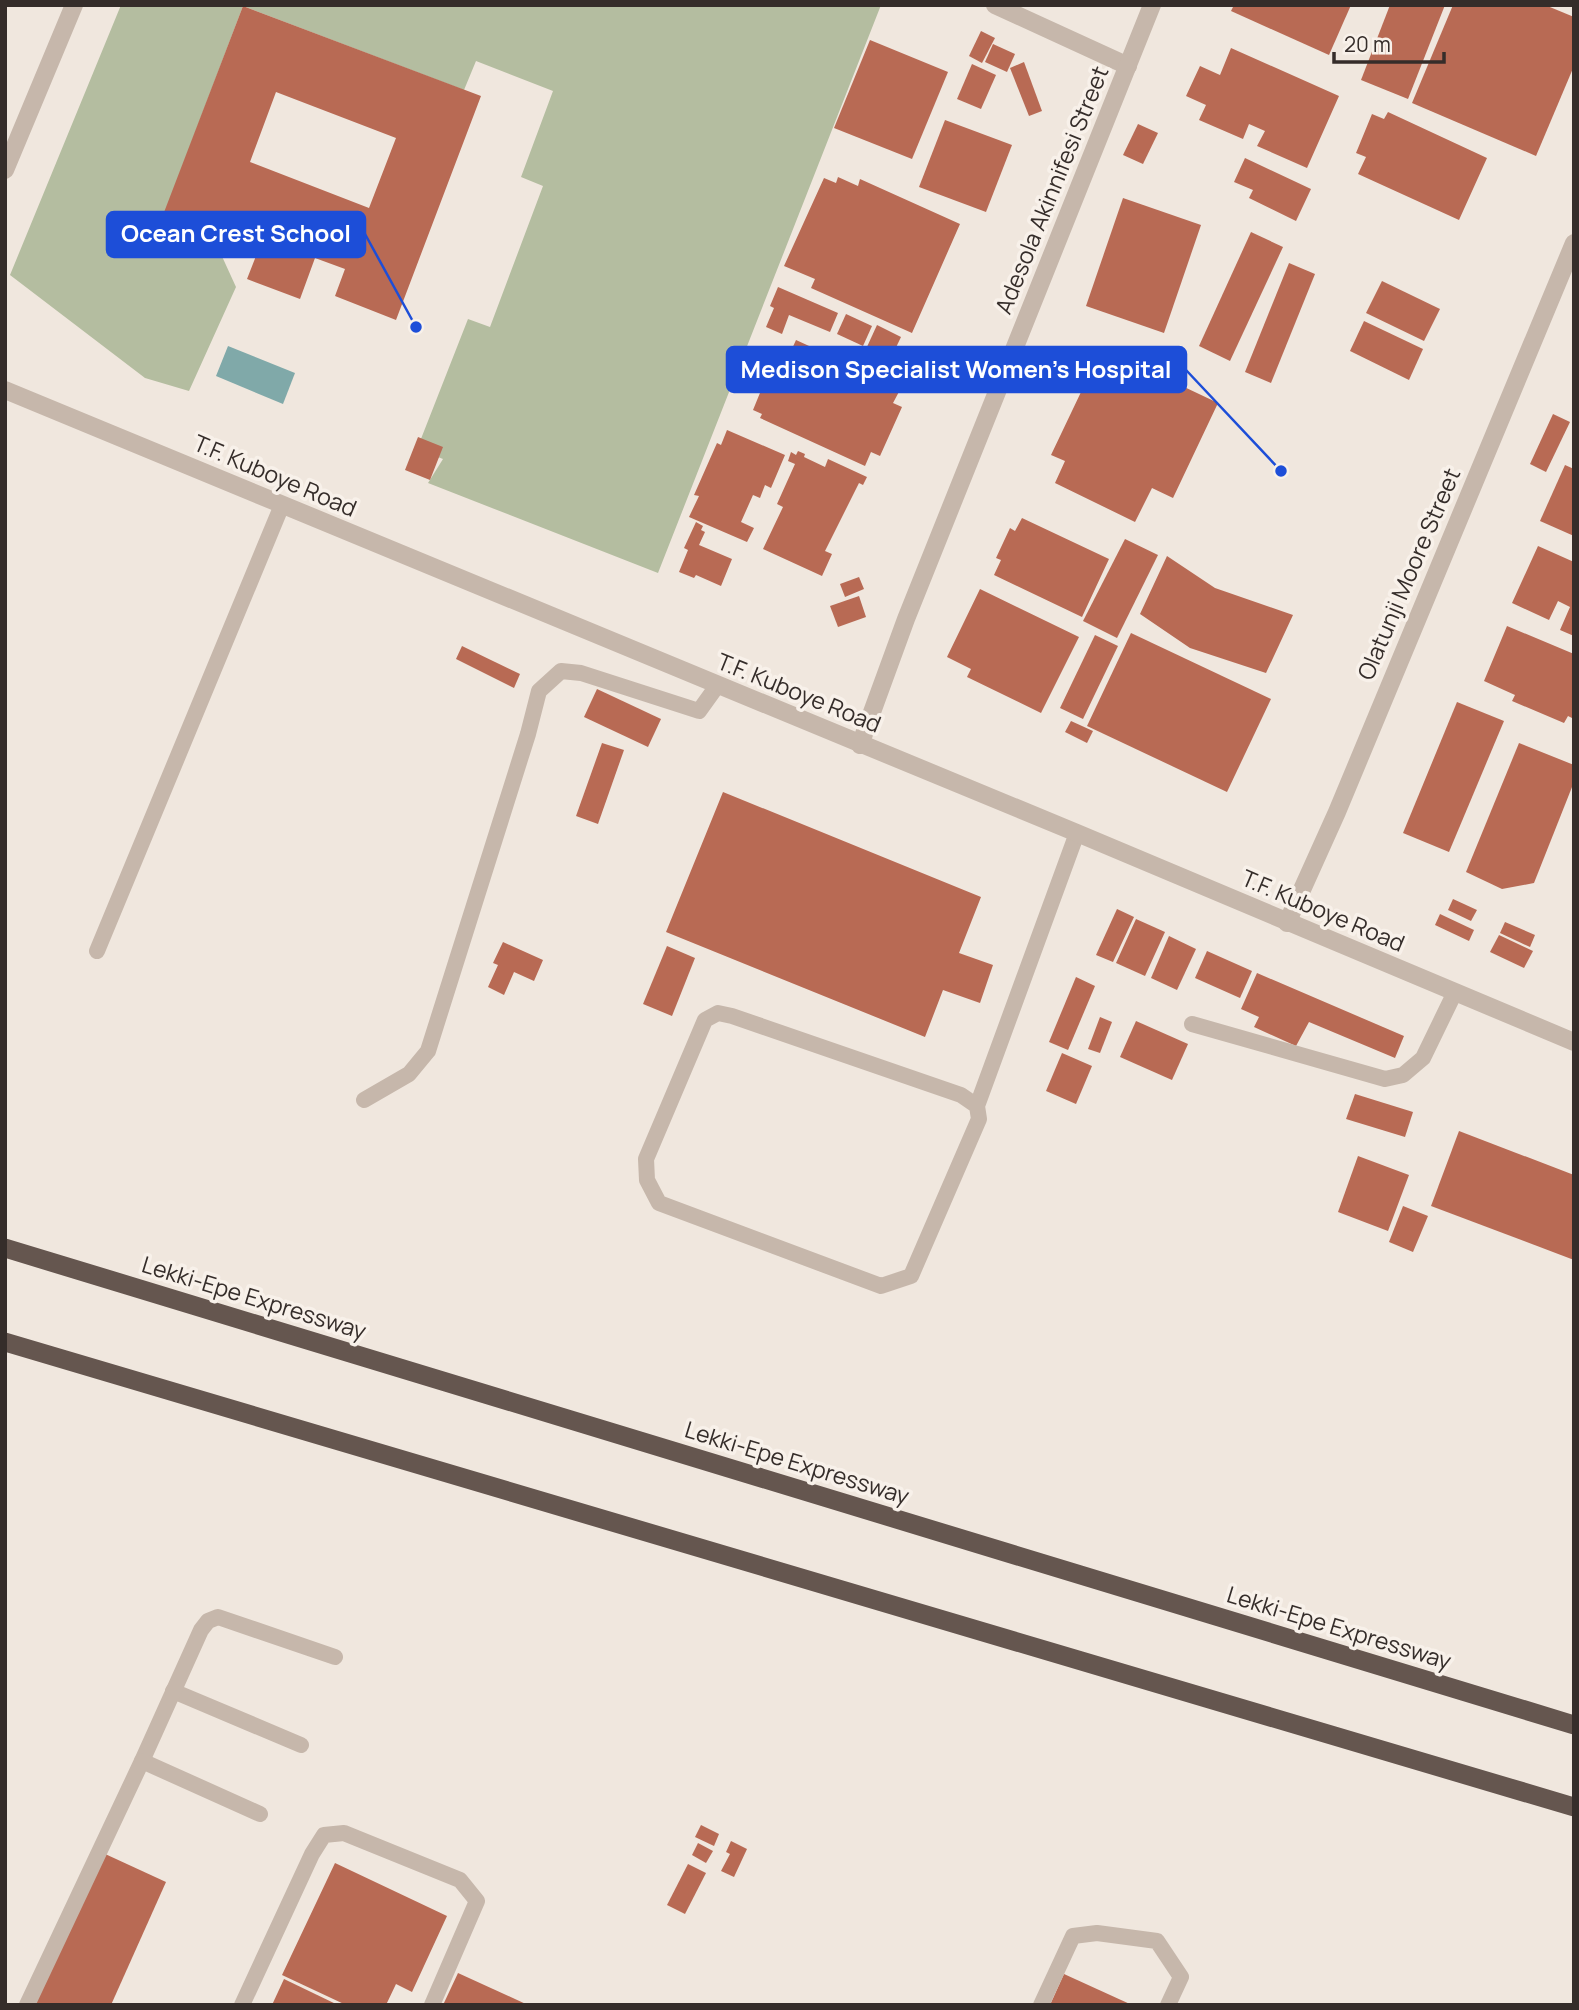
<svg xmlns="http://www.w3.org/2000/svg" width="1579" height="2010" font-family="Manrope,sans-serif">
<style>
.green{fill:#b4bda0}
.water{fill:#80a9a9}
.building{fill:#b86a54;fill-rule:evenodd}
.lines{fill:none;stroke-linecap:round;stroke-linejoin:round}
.service{stroke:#c6b7ab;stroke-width:16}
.minor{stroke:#c6b7ab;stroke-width:18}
.tertiary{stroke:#c6b7ab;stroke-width:18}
.trunk{stroke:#65564f;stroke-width:19}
.labels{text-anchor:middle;stroke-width:7;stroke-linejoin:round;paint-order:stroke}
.street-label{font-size:23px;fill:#352d2a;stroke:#f8f1ea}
.leader{fill:none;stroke:#1d4ed8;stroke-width:2.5}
.callout-dot{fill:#1d4ed8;stroke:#f8f1ea;stroke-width:2.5}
.callout{fill:#1d4ed8;stroke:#1d4ed8;stroke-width:2.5}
.callout-label{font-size:24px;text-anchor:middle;font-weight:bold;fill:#fff}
</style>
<rect width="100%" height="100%" fill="#f0e7de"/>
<!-- green -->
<polygon class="green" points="121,5 881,5 658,573 428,483 443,459 417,449 468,319 490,327 543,186 521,177 553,91 476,61 464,90 243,6 159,228 220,252 236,287 189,391 145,378 10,275"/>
<!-- water -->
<polygon class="water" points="228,346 295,373 283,404 216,376"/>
<!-- building -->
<g class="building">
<polygon points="1234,5 1351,5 1329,55 1231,11"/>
<polygon points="1390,5 1445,5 1408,99 1361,80"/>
<polygon points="1453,5 1545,5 1574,17 1574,66 1536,156 1412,103"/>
<path d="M243 6 481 96 396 320 335 296 345 269 315 258 300 299 247 279 263 238 231 226 220 252 158 228ZM276 92 396 138 369 208 250 162Z"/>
<polygon points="981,31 995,38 982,63 969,56"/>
<polygon points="870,40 948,72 912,159 834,128"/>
<polygon points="993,44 1015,54 1007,72 985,62"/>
<polygon points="1231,48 1339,96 1307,168 1257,146 1265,131 1249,124 1243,139 1199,120 1206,105 1186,96 1200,66 1220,75"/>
<polygon points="1024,62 1042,111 1029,116 1010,68"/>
<polygon points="972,64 996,75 981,109 957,99"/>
<polygon points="1388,112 1487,158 1459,220 1358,174 1366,157 1356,153 1372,114 1384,119"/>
<polygon points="945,120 1012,145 986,212 919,187"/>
<polygon points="1138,124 1158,133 1143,164 1123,155"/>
<polygon points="1245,158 1311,189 1296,221 1249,198 1253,190 1234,182"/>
<polygon points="838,177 858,186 860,179 960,224 912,333 811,288 815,279 784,266 824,178 836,183"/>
<polygon points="1123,198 1201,225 1164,333 1086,306"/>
<polygon points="1251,232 1283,247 1230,361 1199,346"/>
<polygon points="1289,263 1315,274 1271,383 1245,372"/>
<polygon points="1382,281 1440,309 1424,341 1366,313"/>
<polygon points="778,287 838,313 830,332 789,315 782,334 766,327 774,308 770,306"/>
<polygon points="846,314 872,326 863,346 837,334"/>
<polygon points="1364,321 1423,349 1409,380 1350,351"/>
<polygon points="877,325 901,337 890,360 866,349"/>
<polygon points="796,340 901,388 893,403 902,407 880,456 871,452 865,466 760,418 762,414 753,410 762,388 772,393"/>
<polygon points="1102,348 1218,403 1173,498 1152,488 1135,522 1055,483 1065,461 1051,455"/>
<polygon points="1553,414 1570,422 1546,472 1530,464"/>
<polygon points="727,430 785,455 771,488 765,485 760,498 753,495 741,522 754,528 747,542 689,517 699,496 694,495 717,443 721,445"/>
<polygon points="418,437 443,447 430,480 405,470"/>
<polygon points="798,451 805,454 804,457 825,467 828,459 867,477 863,485 859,483 825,551 832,554 822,576 763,549 783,507 777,504 795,464 788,461 791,452 796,455"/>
<polygon points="1565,465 1574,469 1574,536 1540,521"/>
<polygon points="1022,518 1109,559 1082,617 994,575 1001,560 996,558 1010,528 1015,531"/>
<polygon points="696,522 703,526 701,530 705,532 699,545 732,559 721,586 696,575 694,578 679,572 688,550 684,548"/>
<polygon points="1125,539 1158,555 1117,638 1083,621"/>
<polygon points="1538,546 1574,562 1574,636 1560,630 1570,607 1558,601 1549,620 1512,603"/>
<polygon points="1167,556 1215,588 1293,615 1266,673 1190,648 1140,614"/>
<polygon points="859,577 864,589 845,597 840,584"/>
<polygon points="980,589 1079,637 1041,713 967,677 971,669 947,657"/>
<polygon points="859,596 866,617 838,627 830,606"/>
<polygon points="1507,626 1574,654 1574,719 1568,716 1564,723 1512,701 1515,695 1484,681"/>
<polygon points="1131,633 1271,699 1227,792 1087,726"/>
<polygon points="1095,635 1118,646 1083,719 1060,708"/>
<polygon points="462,646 520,674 514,688 456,659"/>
<polygon points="597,689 661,719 648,747 584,717"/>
<polygon points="1457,702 1504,721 1449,852 1403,833"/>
<polygon points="1071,721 1093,731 1087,743 1065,732"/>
<polygon points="602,743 624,750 598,824 576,816"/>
<polygon points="1519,743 1574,765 1574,782 1534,883 1502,889 1466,872"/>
<polygon points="723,792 981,897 959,953 993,965 980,1003 943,990 925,1037 666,932"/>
<polygon points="1453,899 1477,910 1471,921 1448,910"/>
<polygon points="1117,909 1134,917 1113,962 1096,955"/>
<polygon points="1440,914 1474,930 1469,941 1435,925"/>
<polygon points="1136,919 1165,932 1145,976 1116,963"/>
<polygon points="1505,922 1535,935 1530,947 1500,933"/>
<polygon points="1499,935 1533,951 1524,968 1490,952"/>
<polygon points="1169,936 1196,949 1177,990 1151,978"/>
<polygon points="503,942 543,960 534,981 514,972 504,995 488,987 498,965 493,963"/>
<polygon points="667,946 695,958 672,1016 643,1004"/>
<polygon points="1207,951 1252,971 1240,998 1195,978"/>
<polygon points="1257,973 1404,1036 1395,1058 1309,1022 1296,1046 1254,1027 1259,1017 1241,1009"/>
<polygon points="1076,977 1095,986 1068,1050 1049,1042"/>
<polygon points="1100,1017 1112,1022 1100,1053 1088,1049"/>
<polygon points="1136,1021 1188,1044 1172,1080 1120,1057"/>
<polygon points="1062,1053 1092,1066 1076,1104 1046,1091"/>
<polygon points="1355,1094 1413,1112 1405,1137 1346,1119"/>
<polygon points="1459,1131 1574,1175 1574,1260 1431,1206"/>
<polygon points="1358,1156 1409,1175 1388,1231 1338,1212"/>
<polygon points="1403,1206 1428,1216 1413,1252 1389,1242"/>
<polygon points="701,1825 719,1834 714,1846 695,1837"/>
<polygon points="731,1841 747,1849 734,1877 721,1871 730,1854 726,1852"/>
<polygon points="698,1843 713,1851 706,1863 692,1855"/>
<polygon points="103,1853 166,1882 111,2005 35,2005"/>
<polygon points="335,1863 447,1916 412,1992 396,1984 386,2005 346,2005 282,1975"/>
<polygon points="688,1864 706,1873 685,1914 667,1905"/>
<polygon points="458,1973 528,2005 443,2005"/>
<polygon points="1064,1974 1132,2005 1050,2005"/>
<polygon points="284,1979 338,2005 272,2005"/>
</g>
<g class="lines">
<!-- service -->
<g class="service">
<polyline points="97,951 282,505"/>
<polyline points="1192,1024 1385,1079 1403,1075 1423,1058 1455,992"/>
<polyline points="364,1100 409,1074 428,1051 528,734 539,691 561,671 581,673 699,711 717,686"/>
<polyline points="977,1106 961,1095 732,1016 718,1013 705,1020 646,1159 647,1180 659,1203 881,1286 911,1276 979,1119 977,1106 1077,833"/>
<polyline points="173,1691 301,1745"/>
<polyline points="142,1761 201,1630 208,1621 218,1617 335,1657"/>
<polyline points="27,2005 142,1761 260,1814"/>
<polyline points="242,2005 312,1854 324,1835 344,1833 460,1880 477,1901 432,2005"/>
<polyline points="1041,2005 1073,1936 1097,1933 1157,1941 1181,1977 1168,2005"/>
</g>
<!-- minor -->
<g class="minor">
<polyline points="995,5 1128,66"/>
<polyline points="5,170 74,5"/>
<polyline points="860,745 906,619 1152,5"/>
<polyline points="1287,923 1337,812 1574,243"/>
</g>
<!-- tertiary -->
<polyline class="tertiary" points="5,390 1077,833 1574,1042"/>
<!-- trunk -->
<g class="trunk">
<polyline points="5,1248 1574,1725"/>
<polyline points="5,1342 1574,1807"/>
</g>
</g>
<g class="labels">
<!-- street labels -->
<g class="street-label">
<text transform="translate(1052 190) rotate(-68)" y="8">Adesola Akinnifesi Street</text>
<text transform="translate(275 476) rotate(23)" y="8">T.F. Kuboye Road</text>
<text transform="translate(1409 574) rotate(-67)" y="8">Olatunji Moore Street</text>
<text transform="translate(799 693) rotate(22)" y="8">T.F. Kuboye Road</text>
<text transform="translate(1323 911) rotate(23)" y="8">T.F. Kuboye Road</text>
<text transform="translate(254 1298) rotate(17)" y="8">Lekki-Epe Expressway</text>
<text transform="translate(797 1463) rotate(17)" y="8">Lekki-Epe Expressway</text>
<text transform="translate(1339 1628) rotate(17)" y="8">Lekki-Epe Expressway</text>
</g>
</g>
<!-- callouts -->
<path class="leader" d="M416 327L365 234M1281 471L1186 370"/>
<g class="callout-dot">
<circle cx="416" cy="327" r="7"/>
<circle cx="1281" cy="471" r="7"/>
</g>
<g class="callout">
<rect x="107" y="212" width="258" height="45" rx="7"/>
<rect x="727" y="347" width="459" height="45" rx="7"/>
</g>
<g class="callout-label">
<text x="236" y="242">Ocean Crest School</text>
<text x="956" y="378">Medison Specialist Women's Hospital</text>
</g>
<!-- border -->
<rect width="1579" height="2010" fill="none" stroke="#352d2a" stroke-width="14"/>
<!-- scale -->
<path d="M1334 52v10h110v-10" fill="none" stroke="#352d2a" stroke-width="3.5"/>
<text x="1344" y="52" font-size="21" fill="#352d2a" stroke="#f8f1ea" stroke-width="5" paint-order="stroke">20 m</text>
</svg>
